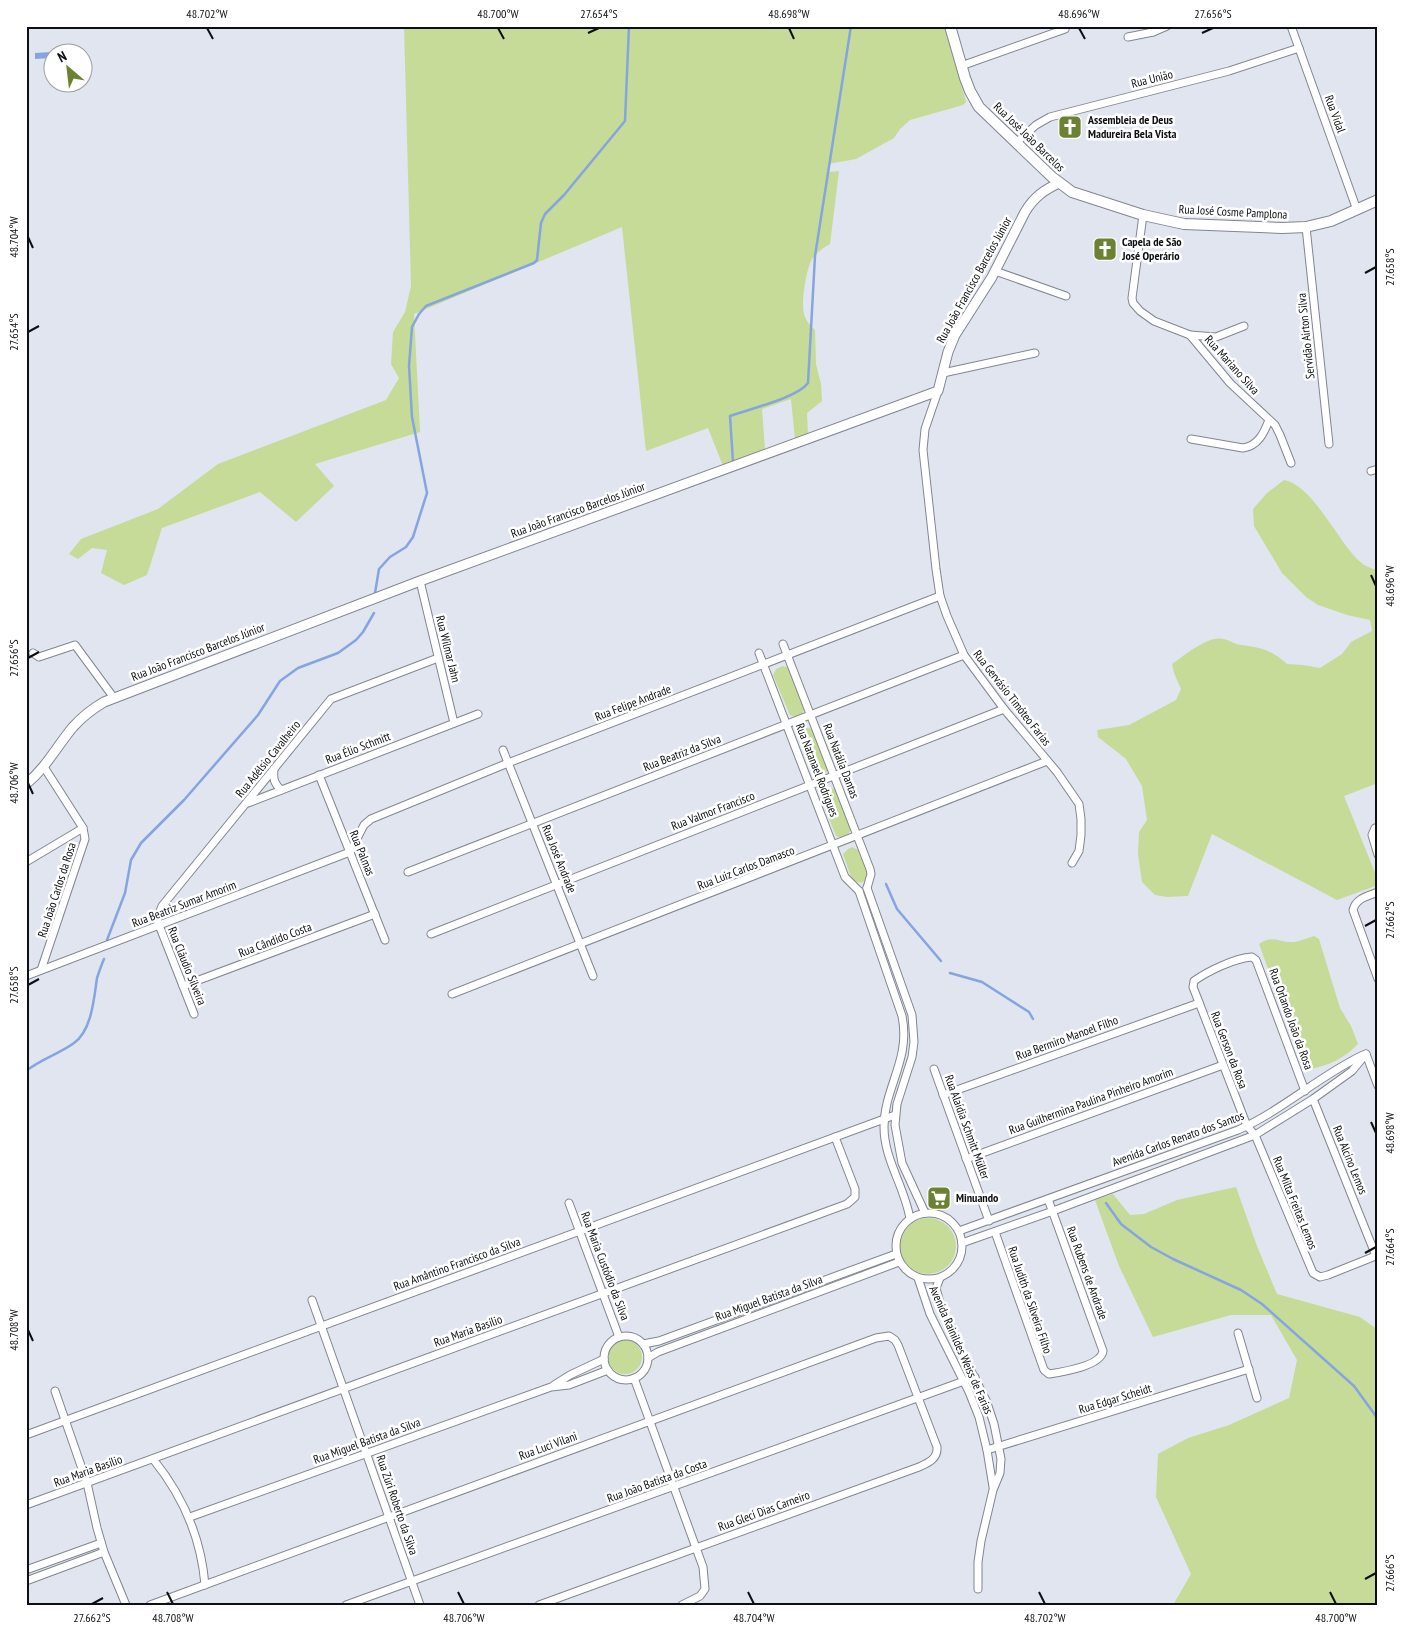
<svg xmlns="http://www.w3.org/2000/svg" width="1404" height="1631" font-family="'PT Sans Narrow',sans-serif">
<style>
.green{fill:#c6db97}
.water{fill:#86a4e0}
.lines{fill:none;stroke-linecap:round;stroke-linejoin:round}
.stream{stroke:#86a4e0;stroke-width:2.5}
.minor-casing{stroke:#818690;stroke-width:9}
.tertiary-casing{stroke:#818690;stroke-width:11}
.secondary-casing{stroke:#818690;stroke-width:12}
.minor{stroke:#fff;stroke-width:7}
.tertiary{stroke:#fff;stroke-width:9}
.secondary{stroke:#fff;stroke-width:10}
.ticks{fill:none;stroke:#0d0f13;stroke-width:2}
.labels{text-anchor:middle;stroke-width:5;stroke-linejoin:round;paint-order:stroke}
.street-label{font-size:12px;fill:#0d0f13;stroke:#fff}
.poi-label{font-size:12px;font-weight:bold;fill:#0d0f13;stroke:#fff;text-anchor:start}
.neatline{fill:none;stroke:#0d0f13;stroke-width:2}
.ticks-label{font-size:12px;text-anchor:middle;fill:#0d0f13}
</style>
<rect width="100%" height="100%" fill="#e0e5f0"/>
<!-- green -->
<g class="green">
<path d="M404 26H945L966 102 963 105 910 120 900 129 894 138 856 159 828 164V172L839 171 830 244C823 248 816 253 812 259 806 270 801 302 804 314 806 321 810 325 815 330L816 364 821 384 822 401 807 413 808 435 795 440 791 399 762 409 765 450 723 466 708 428 646 451 622 227 414 314 420 432 315 464 334 486 296 522 260 492 162 528 147 575 124 585 101 573 107 550 92 548 78 559 69 554 81 539 158 509 218 464 386 400 399 378 391 364 393 332 405 312 411 286Z"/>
<path d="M1284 480C1312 485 1337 539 1357 559L1364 565 1378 571V783L1344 796 1378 880V885L1337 900 1212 834 1188 896 1167 897 1155 895 1142 882 1138 854 1139 832 1147 820 1142 786 1126 759 1098 737 1097 730 1129 725 1176 700 1181 689 1174 673 1172 664C1184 656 1208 635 1223 639 1230 640 1235 645 1242 645 1263 648 1271 650 1287 664L1303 665 1320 668 1342 654 1351 642 1372 631 1370 620 1347 615 1318 605 1306 597 1282 573 1254 526 1253 509 1267 493Z"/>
<polygon points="783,666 789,668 805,708 801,716 797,718 790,715 773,675 776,669"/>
<polygon points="803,727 812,729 828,769 825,776 820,778 813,776 797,736 798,732"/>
<polygon points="829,787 835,789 851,829 847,837 843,839 836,836 820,796 823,790"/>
<path d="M852 847 858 850C862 858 873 874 864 881 860 884 857 882 852 880L843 854 848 849Z"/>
<path d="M1314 936 1319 939 1340 1008 1351 1026 1358 1044C1344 1058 1329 1066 1309 1069L1303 1065 1259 944C1274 934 1279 943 1294 942 1300 941 1307 938 1314 936Z"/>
<polygon points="1236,1187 1257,1246 1277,1294 1360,1317 1378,1330 1378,1605 1173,1605 1191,1574 1156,1497 1158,1454 1188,1438 1229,1425 1289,1398 1297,1360 1271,1315 1231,1315 1153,1337 1119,1266 1095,1200 1113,1194 1130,1215 1144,1214 1177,1200"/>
<circle cx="928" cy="1246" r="28"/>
<circle cx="625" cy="1357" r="17"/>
</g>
<!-- water -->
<polygon class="water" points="67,51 52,52 52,58 35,59 35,53"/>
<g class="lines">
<!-- stream -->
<g class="stream">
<path d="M733 462 730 416C749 409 797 398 808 383L815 256 851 26"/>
<polyline points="375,593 379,569 390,557 406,547 413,537 427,493 412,417 409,366 412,327 419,314 426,306 534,263 537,260 541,223 545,214 564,195 625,121 629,26"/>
<polyline points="886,884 897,909 941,961"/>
<polyline points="107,940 125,893 131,860 141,843 184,800 258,715 280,681 298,668 338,653 356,640 363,632 374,613"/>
<polyline points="950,973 982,982 1029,1012 1033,1019"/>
<path d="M26 1071C41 1059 59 1054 74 1043 92 1030 94 998 97 978 99 972 101 966 104 959"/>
<polyline points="1106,1203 1121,1224 1151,1247 1173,1259 1241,1290 1262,1304 1354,1386 1378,1419"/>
</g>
<!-- minor casing -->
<g class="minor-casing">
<g id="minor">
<polyline points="1151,26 1153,32 1167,26"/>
<polyline points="1291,26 1357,210"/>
<polyline points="1128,37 1153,32"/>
<polyline points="961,66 1065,29"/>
<polyline points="1017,142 1036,125 1050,117 1229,71 1299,48"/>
<polyline points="1143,215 1132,298 1133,303 1140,311 1154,321 1190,335 1230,383 1275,425 1280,435 1291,463"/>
<polyline points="1306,227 1329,444"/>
<polyline points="995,271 1066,296"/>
<polyline points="1190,335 1216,337 1244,326"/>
<polyline points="943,373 1035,353"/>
<polyline points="938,391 925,429 923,450 936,569 940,596 947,616 964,655 1004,709 1057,772 1079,804 1081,819 1081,835 1079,851 1072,863"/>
<path d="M1191 439 1243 448C1258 446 1264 433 1269 420"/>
<polyline points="1371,471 1378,469"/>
<polyline points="420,581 454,723"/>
<polyline points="783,644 870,869 871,874 867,888"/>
<polyline points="33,653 39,657 75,645 114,698"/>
<polyline points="759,653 845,877 859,891"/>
<polyline points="503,750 593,976"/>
<path d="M274 769C273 779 274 783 281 790"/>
<polyline points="319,775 385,940"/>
<polyline points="248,803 478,714"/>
<polyline points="1378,827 1375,828 1372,835 1378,855"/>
<polyline points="26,862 83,828"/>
<polyline points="408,872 964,655"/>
<polyline points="867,888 912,1015 914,1042 912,1057 897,1104 895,1125 902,1163 925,1213"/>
<path d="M859 891 902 1016C911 1060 884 1087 884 1127 884 1160 905 1187 910 1219"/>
<path d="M1378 892C1368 896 1356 898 1353 910L1378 979"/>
<polyline points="431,934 1004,709"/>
<polyline points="41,970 85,839 83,828 44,767"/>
<polyline points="26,976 350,852 364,825 371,819 508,763 940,596"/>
<polyline points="183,986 375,914"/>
<polyline points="452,994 1047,761"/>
<polyline points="194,1014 159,925 157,919 162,906 331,699 438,658"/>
<polyline points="1366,1054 1378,1086"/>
<polyline points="934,1069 989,1221"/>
<path d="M1305 1091 1256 960 1252 957C1235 958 1208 971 1194 981L1193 987 1247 1126 1255 1135 1313 1273 1320 1277 1328 1275 1378 1255"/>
<polyline points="943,1095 1199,1003"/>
<polyline points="1313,1099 1376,1256"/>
<polyline points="966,1159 1223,1065"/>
<polyline points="569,1203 619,1337"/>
<circle cx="929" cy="1246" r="33"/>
<path d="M959 1231 1238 1130C1283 1110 1319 1076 1363 1055"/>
<path d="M995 1232 1044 1370 1049 1374C1062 1372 1101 1366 1103 1351L1048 1199"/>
<polyline points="962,1243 1053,1211 1255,1135 1313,1099 1352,1071 1366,1054"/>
<polyline points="918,1278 930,1314 969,1392 979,1417 987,1450 993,1487"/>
<polyline points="940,1278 936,1288 941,1307 953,1336 986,1400 994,1424 1001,1459 1000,1473 993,1490 981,1541 978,1562 978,1589"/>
<polyline points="312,1300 420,1605"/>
<polyline points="1238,1333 1257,1398"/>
<circle cx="626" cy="1358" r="22"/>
<polyline points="643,1344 659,1341 896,1254"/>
<polyline points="648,1358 658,1352 899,1262"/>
<polyline points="634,1378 703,1567 705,1589 700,1596 682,1605"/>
<polyline points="554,1385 570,1375 604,1359"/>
<polyline points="55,1391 87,1483 97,1528 104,1552 126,1605"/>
<polyline points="26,1435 895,1115"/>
<polyline points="987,1450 1249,1369"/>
<path d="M153 1459C183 1496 201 1536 205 1585"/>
<polyline points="26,1505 847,1204 855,1197 855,1189 835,1137"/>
<polyline points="190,1517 551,1387 569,1385 608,1370"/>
<polyline points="26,1570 101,1543"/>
<polyline points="26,1581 104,1552"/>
<path d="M150 1605 876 1338 889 1336 895 1340 898 1345 937 1447C938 1459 928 1463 919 1467L539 1605"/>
<polyline points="346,1605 975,1377"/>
</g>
</g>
<!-- tertiary casing -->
<g class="tertiary-casing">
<path id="tertiary" d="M26 784C46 768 57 746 73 727 82 717 92 709 104 702L420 581 938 391 948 352 955 335 992 277 1025 212C1034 197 1044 190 1059 183"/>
</g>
<!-- secondary casing -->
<g class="secondary-casing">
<polyline id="secondary" points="950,26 965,78 970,91 979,107 1052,177 1072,192 1143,215 1184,224 1282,228 1306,227 1331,221 1378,200"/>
</g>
<!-- minor -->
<use href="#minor" class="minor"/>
<!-- tertiary -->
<use href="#tertiary" class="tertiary"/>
<!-- secondary -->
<use href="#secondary" class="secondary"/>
</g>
<!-- ticks -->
<path class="ticks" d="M207 28 213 39M498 28 504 39M789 28 794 39M1079 28 1085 39M588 33 599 28M1202 33 1213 28M28 237 33 248M1365 273 1376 267M28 332 39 326M1371 575 1376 586M28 658 39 652M28 783 33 794M1365 926 1376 920M28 985 39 979M1371 1122 1376 1133M1365 1253 1376 1247M28 1330 33 1341M1365 1579 1376 1573M167 1592 173 1604M458 1592 464 1604M748 1592 754 1604M1039 1592 1045 1604M1330 1592 1336 1604M92 1604 103 1598"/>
<!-- icons -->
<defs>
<g id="church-square" transform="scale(1.25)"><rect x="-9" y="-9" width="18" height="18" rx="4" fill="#6d8132" stroke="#fff"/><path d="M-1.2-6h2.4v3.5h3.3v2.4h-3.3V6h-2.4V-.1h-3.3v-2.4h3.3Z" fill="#fff"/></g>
<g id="supermarket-square" transform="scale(1.25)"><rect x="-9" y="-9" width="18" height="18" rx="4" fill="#6d8132" stroke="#fff"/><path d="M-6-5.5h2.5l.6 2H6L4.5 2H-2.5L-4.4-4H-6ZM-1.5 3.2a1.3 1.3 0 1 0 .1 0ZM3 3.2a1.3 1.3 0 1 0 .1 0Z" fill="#fff"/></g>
</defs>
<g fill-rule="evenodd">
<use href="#church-square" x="1070" y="127"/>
<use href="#church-square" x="1105" y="249"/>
<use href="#supermarket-square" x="939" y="1198"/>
</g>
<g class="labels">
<!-- street labels -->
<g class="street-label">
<text transform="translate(1152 79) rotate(-14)" y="4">Rua União</text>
<text transform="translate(1335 114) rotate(70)" y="4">Rua Vidal</text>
<text transform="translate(1029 137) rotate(44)" y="4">Rua José João Barcelos</text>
<text transform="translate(1233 212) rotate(3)" y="4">Rua José Cosme Pamplona</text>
<text transform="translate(974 280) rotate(-61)" y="4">Rua João Francisco Barcelos Júnior</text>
<text transform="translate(1306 336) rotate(-96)" y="4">Servidão Airton Silva</text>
<text transform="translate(1232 365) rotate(48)" y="4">Rua Mariano Silva</text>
<text transform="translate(578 510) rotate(-20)" y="4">Rua João Francisco Barcelos Júnior</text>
<text transform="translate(448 649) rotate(76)" y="4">Rua Wilmar Jahn</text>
<text transform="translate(198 652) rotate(-21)" y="4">Rua João Francisco Barcelos Júnior</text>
<text transform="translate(1012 698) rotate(52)" y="4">Rua Gervásio Timóteo Farias</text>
<text transform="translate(633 703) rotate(-21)" y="4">Rua Felipe Andrade</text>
<text transform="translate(358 748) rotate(-21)" y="4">Rua Élio Schmitt</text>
<text transform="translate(682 753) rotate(-21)" y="4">Rua Beatriz da Silva</text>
<text transform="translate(268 759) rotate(-51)" y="4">Rua Adélsio Cavalheiro</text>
<text transform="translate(841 761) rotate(69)" y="4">Rua Natália Dantas</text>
<text transform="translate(817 770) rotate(69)" y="4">Rua Natanael Rodrigues</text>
<text transform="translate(713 811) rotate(-21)" y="4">Rua Valmor Francisco</text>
<text transform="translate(362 853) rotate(68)" y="4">Rua Palmas</text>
<text transform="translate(559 859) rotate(68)" y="4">Rua José Andrade</text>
<text transform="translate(746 868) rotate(-21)" y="4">Rua Luiz Carlos Damasco</text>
<text transform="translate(57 890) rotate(-72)" y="4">Rua João Carlos da Rosa</text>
<text transform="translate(184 904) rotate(-21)" y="4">Rua Beatriz Sumar Amorim</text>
<text transform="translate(275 940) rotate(-21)" y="4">Rua Cândido Costa</text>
<text transform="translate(187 966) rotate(68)" y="4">Rua Cláudio Silveira</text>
<text transform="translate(1291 1019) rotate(70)" y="4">Rua Orlando João da Rosa</text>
<text transform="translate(1067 1038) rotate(-20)" y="4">Rua Bermiro Manoel Filho</text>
<text transform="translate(1229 1050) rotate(69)" y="4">Rua Gerson da Rosa</text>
<text transform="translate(1091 1101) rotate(-20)" y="4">Rua Guilhermina Paulina Pinheiro Amorim</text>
<text transform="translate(967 1127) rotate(70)" y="4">Rua Alaídia Schmitt Müller</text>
<text transform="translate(1178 1139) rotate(-20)" y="4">Avenida Carlos Renato dos Santos</text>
<text transform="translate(1350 1160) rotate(68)" y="4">Rua Alcino Lemos</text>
<text transform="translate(1295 1203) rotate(68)" y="4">Rua Milta Freitas Lemos</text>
<text transform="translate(457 1264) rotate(-20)" y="4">Rua Amântino Francisco da Silva</text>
<text transform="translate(605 1266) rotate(69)" y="4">Rua Maria Custódio da Silva</text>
<text transform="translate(1087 1273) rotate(70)" y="4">Rua Rubens de Andrade</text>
<text transform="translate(769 1298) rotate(-20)" y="4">Rua Miguel Batista da Silva</text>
<text transform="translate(1030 1300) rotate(71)" y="4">Rua Judith da Silveira Filho</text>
<text transform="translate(468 1331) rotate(-20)" y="4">Rua Maria Basílio</text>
<text transform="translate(961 1350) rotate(66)" y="4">Avenida Rainildes Weiss de Farias</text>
<text transform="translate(1115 1399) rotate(-17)" y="4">Rua Edgar Scheidt</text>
<text transform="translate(367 1441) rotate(-20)" y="4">Rua Miguel Batista da Silva</text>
<text transform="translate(548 1446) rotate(-20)" y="4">Rua Luci Vilani</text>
<text transform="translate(88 1471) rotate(-20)" y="4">Rua Maria Basílio</text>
<text transform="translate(657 1481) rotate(-20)" y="4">Rua João Batista da Costa</text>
<text transform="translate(397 1505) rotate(71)" y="4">Rua Zúri Roberto da Silva</text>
<text transform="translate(764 1511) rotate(-20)" y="4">Rua Gleci Dias Carneiro</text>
</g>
<!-- poi labels -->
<g class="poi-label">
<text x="1088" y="124">Assembleia de Deus<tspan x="1088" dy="14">Madureira Bela Vista</tspan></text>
<text x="1122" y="246">Capela de São<tspan x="1122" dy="14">José Operário</tspan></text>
<text x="956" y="1202">Minuando</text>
</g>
</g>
<!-- border -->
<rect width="1404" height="1631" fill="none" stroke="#ffffff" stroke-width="55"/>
<!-- north arrow -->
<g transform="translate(68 68) rotate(332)"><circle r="24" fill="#ffffff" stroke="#9e9fa1"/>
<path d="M0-4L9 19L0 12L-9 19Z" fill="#6d8132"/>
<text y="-8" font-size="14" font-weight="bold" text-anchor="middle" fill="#0d0f13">N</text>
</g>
<rect x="28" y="28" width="1348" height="1576" class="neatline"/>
<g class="ticks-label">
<text x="207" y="18">48.702°W</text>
<text x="498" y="18">48.700°W</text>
<text x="599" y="18">27.654°S</text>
<text x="789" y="18">48.698°W</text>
<text x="1079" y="18">48.696°W</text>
<text x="1213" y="18">27.656°S</text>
<text transform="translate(14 237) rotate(-90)" y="4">48.704°W</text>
<text transform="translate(1390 267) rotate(-90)" y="4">27.658°S</text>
<text transform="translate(14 332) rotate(-90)" y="4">27.654°S</text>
<text transform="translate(1390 586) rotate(-90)" y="4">48.696°W</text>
<text transform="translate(14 658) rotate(-90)" y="4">27.656°S</text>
<text transform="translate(14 783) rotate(-90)" y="4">48.706°W</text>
<text transform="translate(1390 920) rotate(-90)" y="4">27.662°S</text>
<text transform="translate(14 985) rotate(-90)" y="4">27.658°S</text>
<text transform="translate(1390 1133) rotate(-90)" y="4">48.698°W</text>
<text transform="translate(1390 1247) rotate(-90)" y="4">27.664°S</text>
<text transform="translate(14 1330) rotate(-90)" y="4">48.708°W</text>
<text transform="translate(1390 1573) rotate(-90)" y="4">27.666°S</text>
<text x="92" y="1622">27.662°S</text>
<text x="173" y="1622">48.708°W</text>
<text x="464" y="1622">48.706°W</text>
<text x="754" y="1622">48.704°W</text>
<text x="1045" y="1622">48.702°W</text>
<text x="1336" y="1622">48.700°W</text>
</g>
</svg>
